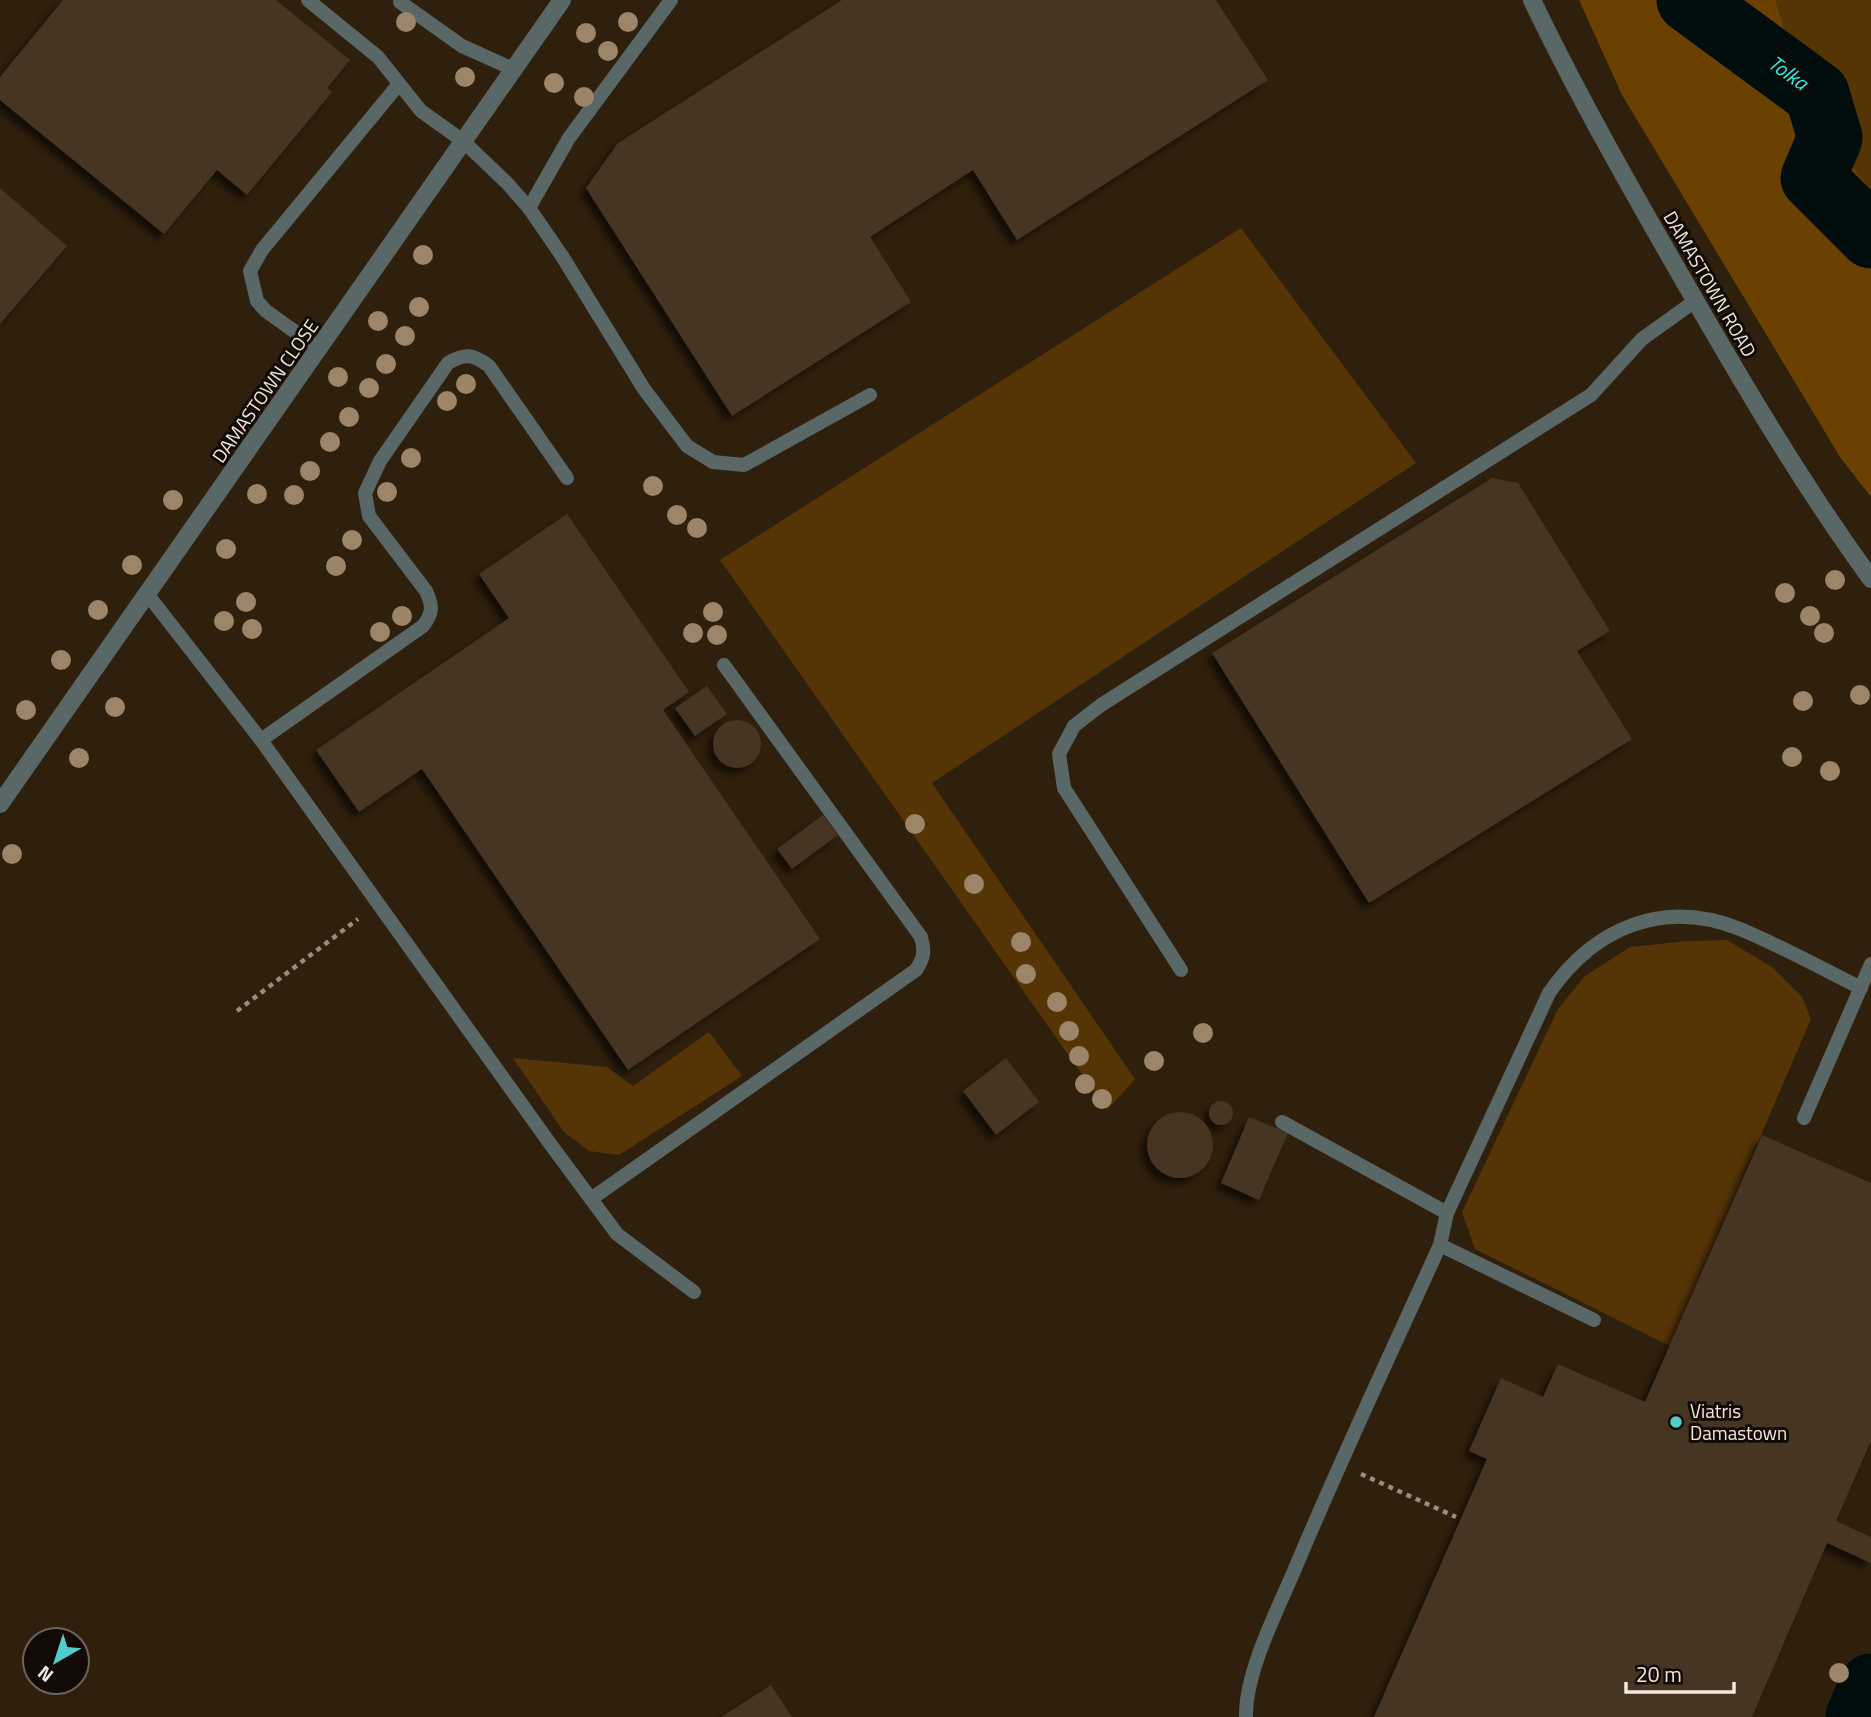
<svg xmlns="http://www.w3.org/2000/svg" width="1871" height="1717" font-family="'Titillium Web',sans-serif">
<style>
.green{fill:#553406}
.forest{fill:#6b4101}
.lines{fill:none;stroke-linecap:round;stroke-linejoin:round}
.river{stroke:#010e0d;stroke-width:65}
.building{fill:#453422;filter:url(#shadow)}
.path{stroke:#9a8d7f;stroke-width:4.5;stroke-dasharray:5 5;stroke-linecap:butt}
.service{stroke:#596766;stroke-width:14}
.tertiary{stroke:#596766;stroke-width:18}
.tree{fill:#9c8569}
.poi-dot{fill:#53cdca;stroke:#120b05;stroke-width:2.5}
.labels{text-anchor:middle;stroke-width:6;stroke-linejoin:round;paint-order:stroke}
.street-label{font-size:19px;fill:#f3e8dd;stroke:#120b05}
.poi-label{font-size:19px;fill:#f3e8dd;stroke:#120b05;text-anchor:start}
.water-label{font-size:21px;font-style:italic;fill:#29efeb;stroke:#120b05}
</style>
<defs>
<filter id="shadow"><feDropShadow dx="-6" dy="6" stdDeviation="3.5" flood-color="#0009"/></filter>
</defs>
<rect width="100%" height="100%" fill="#2f200d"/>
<!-- green -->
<g class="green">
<polygon points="1718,0 1871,0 1871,221"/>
<polygon points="1241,228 1416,463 932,783 1135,1079 1107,1110 720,560"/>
<polygon points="1727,940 1772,967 1802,997 1811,1019 1670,1346 1475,1249 1462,1212 1558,1009 1585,976 1630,947 1687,941"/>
<polygon points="709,1032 742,1076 619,1155 589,1151 564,1132 513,1058 607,1067 633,1086"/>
</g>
<!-- forest -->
<polygon class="forest" points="1579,0 1775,0 1808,104 1871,192 1871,497 1840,457 1622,95"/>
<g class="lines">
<!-- river -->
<g class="river">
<polyline points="1689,0 1817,94 1830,138 1813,178 1871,236"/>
<polyline points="1858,1717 1871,1686"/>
</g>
</g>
<!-- building -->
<g class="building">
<polygon points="63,0 276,0 350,60 327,88 332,92 247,195 217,170 164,234 0,100 0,77"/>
<polygon points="842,0 1216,0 1268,80 1017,240 973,170 870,237 911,302 732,416 586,188 618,143"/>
<polygon points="0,188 67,246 0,324"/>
<polygon points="1492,478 1518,483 1610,631 1577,651 1632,739 1369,903 1212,653"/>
<polygon points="567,514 689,692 663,710 820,939 628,1070 422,769 359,812 316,750 509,618 479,574"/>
<polygon points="707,686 727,714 695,736 675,708"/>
<circle cx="737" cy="744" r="24"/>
<polygon points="823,815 838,835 792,869 777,849"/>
<polygon points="1006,1058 1039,1102 996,1135 963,1091"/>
<circle cx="1221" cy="1113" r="12"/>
<circle cx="1180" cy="1145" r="33"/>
<polygon points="1249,1117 1288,1133 1259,1200 1221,1183"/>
<polygon points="1762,1135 1871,1183 1871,1441 1836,1521 1871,1537 1871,1563 1827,1543 1752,1717 1374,1717 1487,1459 1469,1451 1501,1378 1543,1397 1558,1364 1645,1402"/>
<polygon points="771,1685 792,1717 721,1717"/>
</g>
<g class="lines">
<!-- path -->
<g class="path">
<polyline points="237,1011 358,919"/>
<polyline points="1361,1474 1456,1517"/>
</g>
<!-- service -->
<g class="service">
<polyline points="308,0 378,57 421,111 463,141 508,184 529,208 562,256 644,389 687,446 713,462 744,465 870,395"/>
<polyline points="402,0 400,2 462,46 513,69"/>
<polyline points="529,208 569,138 671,0"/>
<polyline points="319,349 266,311 257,301 250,271 262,250 399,84"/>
<polyline points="148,595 261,740 551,1145 617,1234 694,1292"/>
<path d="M261 740 423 626C433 613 433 606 426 591L369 516 365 493 380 461 448 363C465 353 473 354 489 366L567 478"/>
<polyline points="1181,970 1064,788 1059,754 1074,726 1101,705 1591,395 1642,339 1695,301"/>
<polyline points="1804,1118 1871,964"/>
<polyline points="1282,1122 1447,1213"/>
<path d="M591 1199 916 970C924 958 925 951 921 937L724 665"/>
<polyline points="1440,1245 1594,1320"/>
<path d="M1246 1717C1245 1673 1277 1611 1294 1571 1340 1461 1391 1353 1440 1245L1447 1213 1549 993C1594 928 1663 898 1740 929 1781 946 1821 968 1861 988"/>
</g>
<!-- tertiary -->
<g class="tertiary">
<path d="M1532 0C1578 96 1631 189 1684 281 1742 382 1802 484 1871 579"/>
<polyline points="0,804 562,0"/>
</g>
</g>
<!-- trees -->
<g class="tree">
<circle cx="406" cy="22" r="10"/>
<circle cx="628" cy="22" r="10"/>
<circle cx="586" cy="33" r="10"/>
<circle cx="608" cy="51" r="10"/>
<circle cx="465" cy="77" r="10"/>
<circle cx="554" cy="83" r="10"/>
<circle cx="584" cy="97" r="10"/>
<circle cx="423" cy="255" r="10"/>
<circle cx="419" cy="307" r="10"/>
<circle cx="378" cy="321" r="10"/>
<circle cx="405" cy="336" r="10"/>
<circle cx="386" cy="364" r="10"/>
<circle cx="338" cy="377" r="10"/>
<circle cx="466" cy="384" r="10"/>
<circle cx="369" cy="388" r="10"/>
<circle cx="447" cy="401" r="10"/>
<circle cx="349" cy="417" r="10"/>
<circle cx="330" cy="442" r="10"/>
<circle cx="411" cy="458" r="10"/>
<circle cx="310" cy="471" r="10"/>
<circle cx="653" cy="486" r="10"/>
<circle cx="387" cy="492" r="10"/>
<circle cx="257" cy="494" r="10"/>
<circle cx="294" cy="495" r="10"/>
<circle cx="173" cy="500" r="10"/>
<circle cx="677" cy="515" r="10"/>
<circle cx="697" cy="528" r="10"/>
<circle cx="352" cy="540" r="10"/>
<circle cx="226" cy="549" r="10"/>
<circle cx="132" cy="565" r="10"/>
<circle cx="336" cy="566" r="10"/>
<circle cx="1835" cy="580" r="10"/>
<circle cx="1785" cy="593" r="10"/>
<circle cx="246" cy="602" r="10"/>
<circle cx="98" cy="610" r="10"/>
<circle cx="713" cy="612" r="10"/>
<circle cx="402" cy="616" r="10"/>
<circle cx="1810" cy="616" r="10"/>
<circle cx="224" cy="621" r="10"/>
<circle cx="252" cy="629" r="10"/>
<circle cx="380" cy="632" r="10"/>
<circle cx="693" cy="633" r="10"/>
<circle cx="1824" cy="633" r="10"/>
<circle cx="717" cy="635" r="10"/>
<circle cx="61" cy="660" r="10"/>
<circle cx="1860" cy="695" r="10"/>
<circle cx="1803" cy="701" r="10"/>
<circle cx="115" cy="707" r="10"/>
<circle cx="26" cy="710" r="10"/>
<circle cx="1792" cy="757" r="10"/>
<circle cx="79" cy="758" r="10"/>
<circle cx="1830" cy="771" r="10"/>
<circle cx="915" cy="824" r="10"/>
<circle cx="12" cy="854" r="10"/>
<circle cx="974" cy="884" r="10"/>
<circle cx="1021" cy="942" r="10"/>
<circle cx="1026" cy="974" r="10"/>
<circle cx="1057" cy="1002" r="10"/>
<circle cx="1069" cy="1031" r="10"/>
<circle cx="1203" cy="1033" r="10"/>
<circle cx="1079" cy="1056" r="10"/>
<circle cx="1154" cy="1061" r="10"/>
<circle cx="1085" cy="1084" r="10"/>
<circle cx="1102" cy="1099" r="10"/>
<circle cx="1839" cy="1673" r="10"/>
</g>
<!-- markers -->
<circle class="poi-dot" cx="1676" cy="1422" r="7"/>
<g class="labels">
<!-- street labels -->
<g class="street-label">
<text transform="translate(1710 284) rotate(60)" y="7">DAMASTOWN ROAD</text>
<text transform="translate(265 391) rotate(-55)" y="7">DAMASTOWN CLOSE</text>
</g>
<!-- poi labels -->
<g class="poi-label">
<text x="1690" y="1418">Viatris<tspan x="1690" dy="22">Damastown</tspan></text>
</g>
<!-- water labels -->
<g class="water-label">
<text transform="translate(1788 73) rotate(36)" y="7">Tolka</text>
</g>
</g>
<!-- north arrow -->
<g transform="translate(56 1661) rotate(219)"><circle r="33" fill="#120b05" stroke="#6c635b" stroke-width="2"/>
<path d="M0-5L12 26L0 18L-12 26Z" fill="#53cdca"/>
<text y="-10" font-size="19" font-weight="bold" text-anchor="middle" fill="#f3e8dd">N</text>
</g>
<!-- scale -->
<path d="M1626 1682v10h108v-10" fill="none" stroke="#f3e8dd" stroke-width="3.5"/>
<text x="1636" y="1682" font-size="21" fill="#f3e8dd" stroke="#120b05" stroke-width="5" paint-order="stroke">20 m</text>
</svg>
